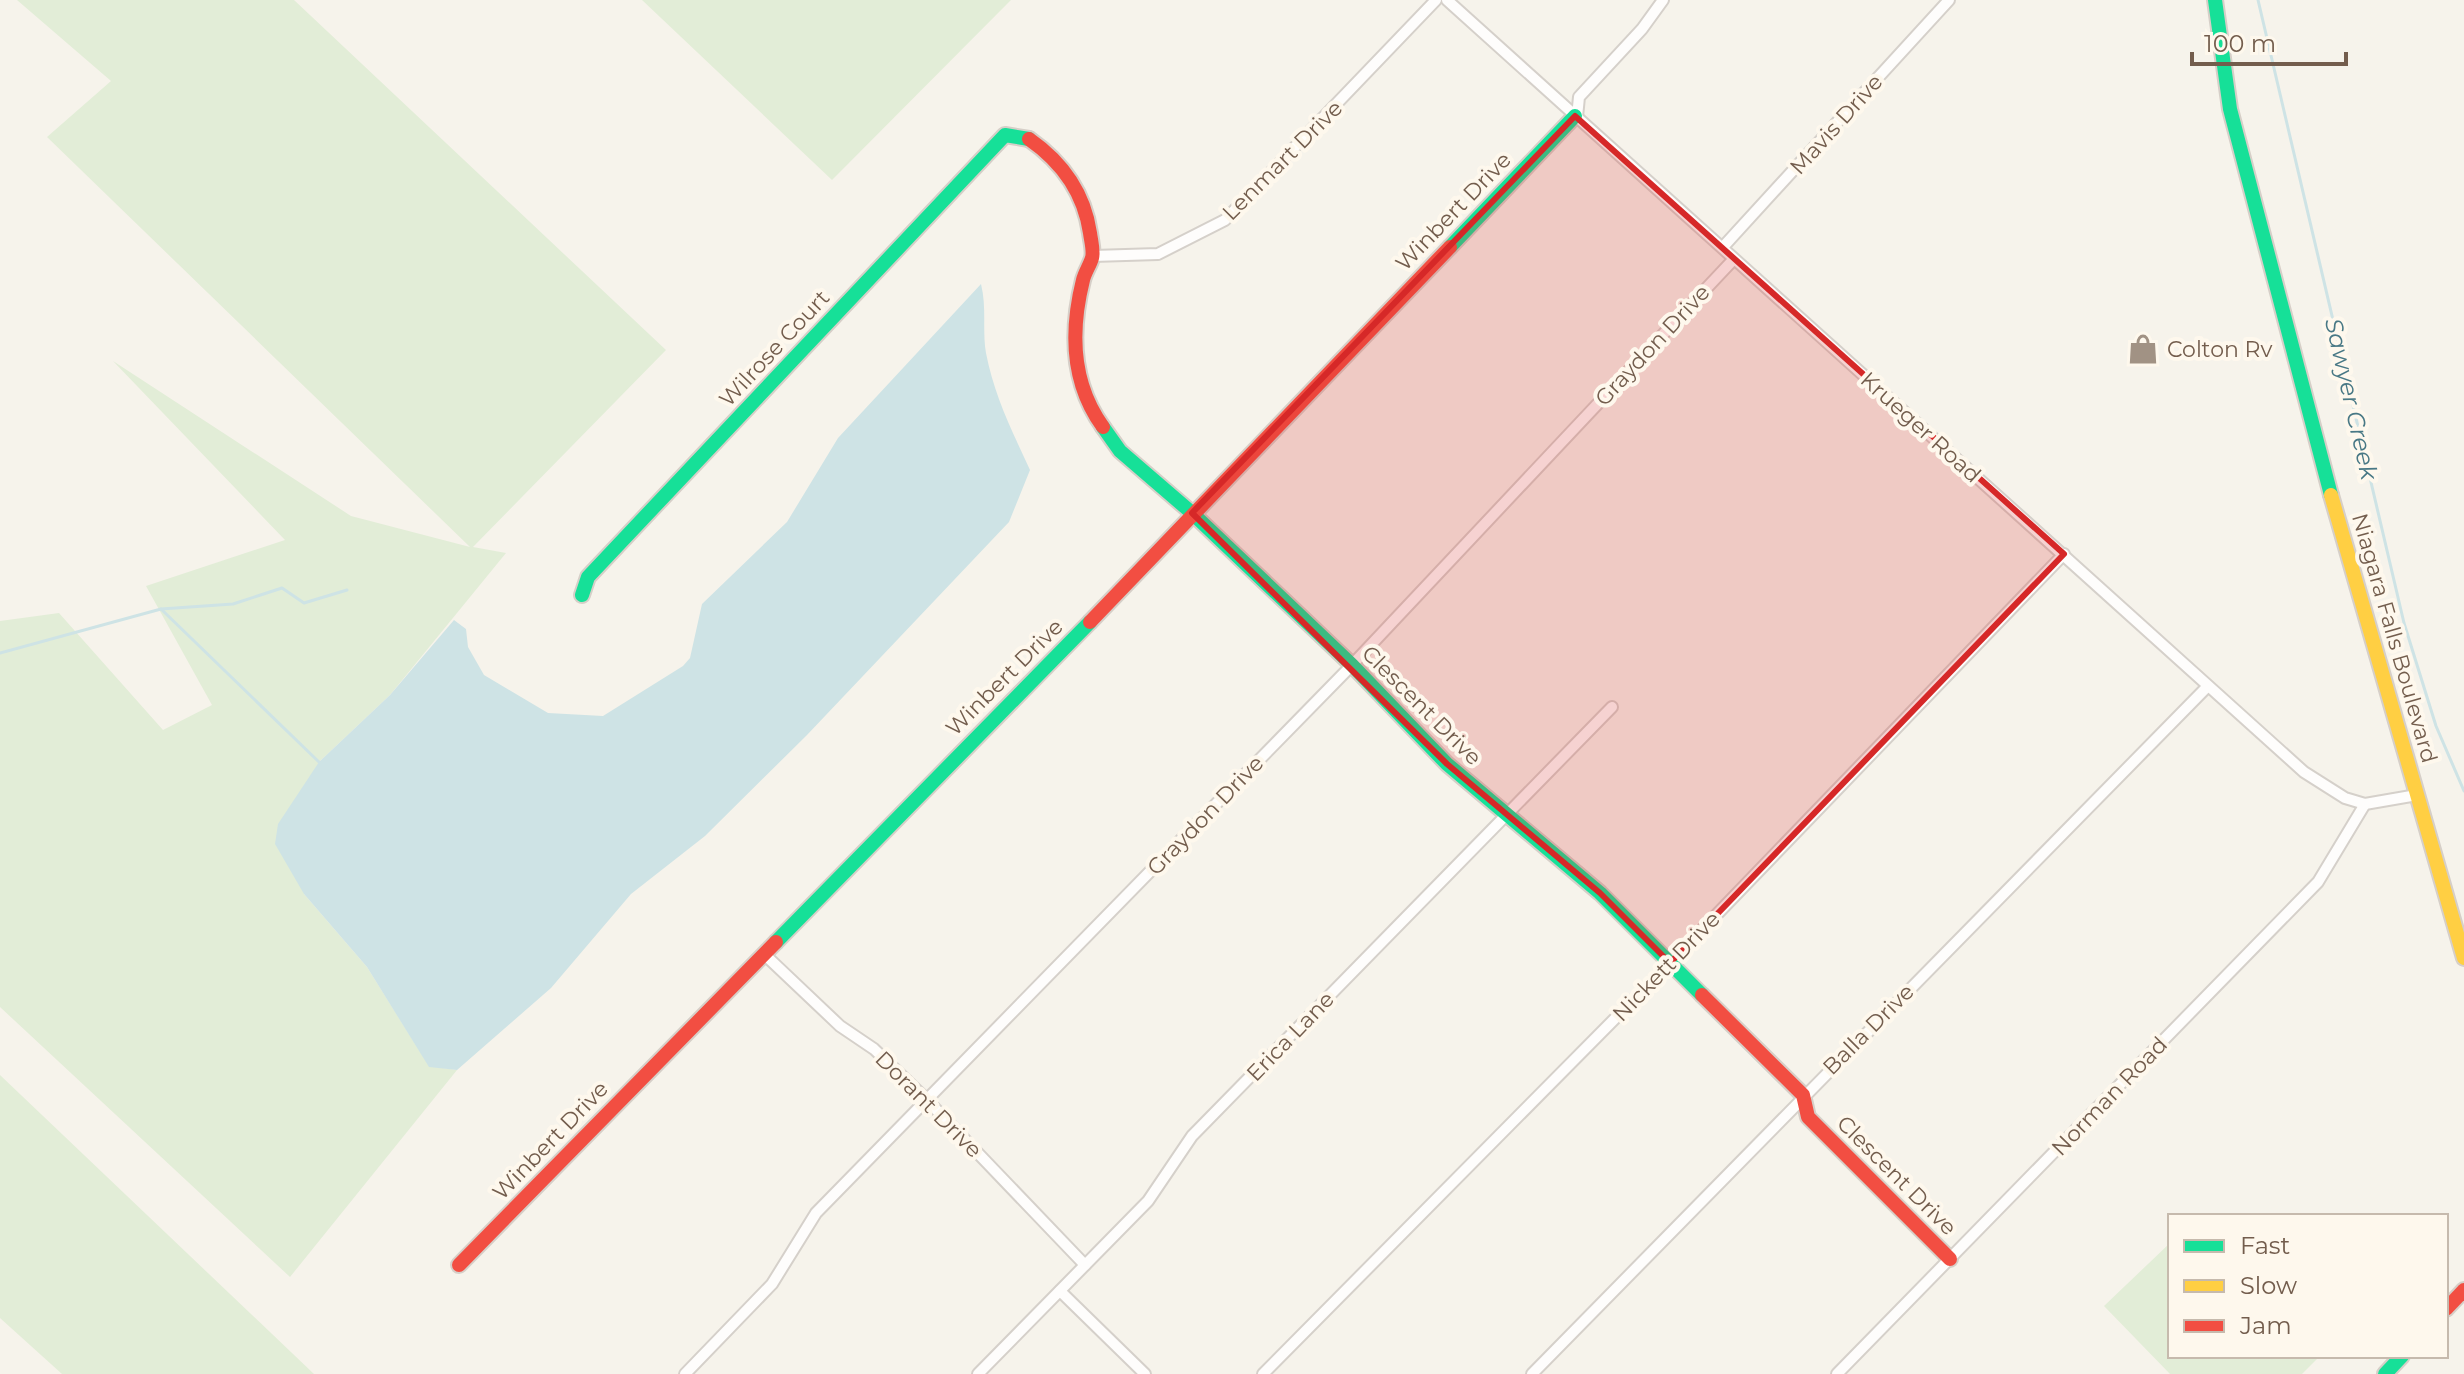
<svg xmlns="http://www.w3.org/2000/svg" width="2464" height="1374" font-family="Montserrat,sans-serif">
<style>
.green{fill:#e2edd7}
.water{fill:#cee3e5}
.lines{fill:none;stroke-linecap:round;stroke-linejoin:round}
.stream{stroke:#cee3e5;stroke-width:3}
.street-casing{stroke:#d5d0ca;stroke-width:14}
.fast-casing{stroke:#d6cfc8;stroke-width:18}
.slow-casing{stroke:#d6cfc8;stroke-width:18}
.jam-casing{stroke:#d6cfc8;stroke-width:18}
.street{stroke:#fefdfc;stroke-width:10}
.fast{stroke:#16e098;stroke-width:14}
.slow{stroke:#ffcf43;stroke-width:14}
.jam{stroke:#f24e42;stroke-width:14}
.marked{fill:#d62828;fill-opacity:0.2;stroke:#d62828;stroke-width:6;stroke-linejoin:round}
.labels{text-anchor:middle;stroke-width:8;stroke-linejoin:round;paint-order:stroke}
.street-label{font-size:22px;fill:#735d4d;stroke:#fef8ed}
.poi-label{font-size:22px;fill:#735d4d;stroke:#fef8ed;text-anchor:start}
.water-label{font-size:24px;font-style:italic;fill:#487885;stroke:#fef8ed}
</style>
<rect width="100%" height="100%" fill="#f6f3eb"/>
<!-- green -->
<g class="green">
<polygon points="17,0 294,0 666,350 473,547 506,553 390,695 319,762 304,894 367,967 429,1066 457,1070 290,1277 0,1007 0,621 59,613 163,730 212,705 146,586 285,540 113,361 351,516 470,547 47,137 111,81"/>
<polygon points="642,0 1011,0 832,180"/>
<polygon points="0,1075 314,1374 62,1374 0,1318"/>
<polygon points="2170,1243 2170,1356 2320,1356 2302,1374 2170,1374 2104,1306"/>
</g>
<!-- water -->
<path class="water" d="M981 284C987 308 982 330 986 353 994 395 1012 431 1030 470L1009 522 807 735 705 836 631 894 551 988 457 1070 429 1067 367 967 304 894 275 844 278 824 319 762 390 695 454 620 466 629 468 647 484 675 548 713 603 716 683 666 690 658 702 604 787 522 838 438Z"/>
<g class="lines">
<!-- stream -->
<g class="stream">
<polyline points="2258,0 2404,623 2436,726 2464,791"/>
<polyline points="161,609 319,762"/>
<polyline points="0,653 161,609 233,604 282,588 304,603 347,590"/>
</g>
<!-- street casing -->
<g class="street-casing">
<g id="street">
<polyline points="1447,0 2304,772 2345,798 2365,804 2417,795"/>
<polyline points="1577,117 1579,97 1642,29 1663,0"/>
<polyline points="1723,247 1949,0"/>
<polyline points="1093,256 1158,254 1225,220 1436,0"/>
<polyline points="763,953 840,1026 874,1049 927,1100 1085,1265"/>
<polyline points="1060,1291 1145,1374"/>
<polyline points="685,1374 772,1284 816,1213 1352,665 1733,260"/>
<polyline points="978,1374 1148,1201 1192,1136 1612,707"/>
<polyline points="1263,1374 1670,963 2064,554"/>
<polyline points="1532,1374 2207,687"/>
<polyline points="1837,1374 2318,882 2365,804"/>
</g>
</g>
<!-- fast casing -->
<g class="fast-casing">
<g id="fast">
<polyline points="2215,0 2230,109 2331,495"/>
<polyline points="1450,247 1575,116"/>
<polyline points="1103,427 1120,451 1192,513 1352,665 1447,764 1600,893 1702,995"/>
<polyline points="582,595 588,577 1005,135 1029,139"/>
<polyline points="776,942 1090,622"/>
<polyline points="2385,1374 2402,1356"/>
</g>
</g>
<!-- slow casing -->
<g class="slow-casing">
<polyline id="slow" points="2331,495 2464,958"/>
</g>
<!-- jam casing -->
<g class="jam-casing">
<g id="jam">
<path d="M1029 139C1062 162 1084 192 1090 233 1091 241 1094 251 1092 258 1090 265 1085 272 1083 280 1070 332 1071 383 1103 427"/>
<polyline points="1090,622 1450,247"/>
<polyline points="1702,995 1803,1095 1808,1117 1950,1259"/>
<polyline points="459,1265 776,942"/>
<polyline points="2446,1309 2464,1290"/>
</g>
</g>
<!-- street -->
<use href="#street" class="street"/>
<!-- fast -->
<use href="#fast" class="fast"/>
<!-- slow -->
<use href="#slow" class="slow"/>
<!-- jam -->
<use href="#jam" class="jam"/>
</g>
<!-- marked area -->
<path class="marked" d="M1575 116 2064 554 1670 963 1600 893 1447 764 1192 513Z"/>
<!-- icons -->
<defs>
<g id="shop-bare" transform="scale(2.4)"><path d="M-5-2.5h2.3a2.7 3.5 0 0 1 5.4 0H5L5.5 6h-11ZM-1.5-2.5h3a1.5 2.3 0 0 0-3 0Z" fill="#a19284" stroke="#fef8ed" stroke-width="2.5" paint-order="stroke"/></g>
</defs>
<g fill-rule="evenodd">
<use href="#shop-bare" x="2143" y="349"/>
</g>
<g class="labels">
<!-- street labels -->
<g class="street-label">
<text transform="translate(1836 124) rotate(-48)" y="8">Mavis Drive</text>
<text transform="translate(1282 160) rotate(-45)" y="8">Lenmart Drive</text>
<text transform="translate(1453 211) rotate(-46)" y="8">Winbert Drive</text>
<text transform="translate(1652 345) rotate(-47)" y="8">Graydon Drive</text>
<text transform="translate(774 348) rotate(-47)" y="8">Wilrose Court</text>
<text transform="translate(1921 427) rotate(42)" y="8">Krueger Road</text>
<text transform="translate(2395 638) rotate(74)" y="8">Niagara Falls Boulevard</text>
<text transform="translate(1004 677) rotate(-45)" y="8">Winbert Drive</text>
<text transform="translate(1422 705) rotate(45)" y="8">Clescent Drive</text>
<text transform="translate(1205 815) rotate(-46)" y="8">Graydon Drive</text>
<text transform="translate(1666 966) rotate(-46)" y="8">Nickett Drive</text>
<text transform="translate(1868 1029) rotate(-45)" y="8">Balla Drive</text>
<text transform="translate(1290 1036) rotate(-46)" y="8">Erica Lane</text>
<text transform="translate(2109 1096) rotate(-46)" y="8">Norman Road</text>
<text transform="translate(929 1104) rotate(45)" y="8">Dorant Drive</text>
<text transform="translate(550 1140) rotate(-46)" y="8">Winbert Drive</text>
<text transform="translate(1897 1175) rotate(45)" y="8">Clescent Drive</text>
</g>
<!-- poi labels -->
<g class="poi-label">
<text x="2167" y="357">Colton Rv</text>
</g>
<!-- water labels -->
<g class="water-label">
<text transform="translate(2351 399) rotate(77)" y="8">Sawyer Creek</text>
</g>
</g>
<!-- legend -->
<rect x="2168" y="1214" width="280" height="144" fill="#fef8ed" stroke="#c6baad" stroke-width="2"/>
<rect x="2184" y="1240" width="40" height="12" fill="#16e098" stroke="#c6baad" stroke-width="2"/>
<text x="2240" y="1254" font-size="24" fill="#735d4d">Fast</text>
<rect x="2184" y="1280" width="40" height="12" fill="#ffcf43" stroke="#c6baad" stroke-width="2"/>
<text x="2240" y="1294" font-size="24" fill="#735d4d">Slow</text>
<rect x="2184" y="1320" width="40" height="12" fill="#f24e42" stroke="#c6baad" stroke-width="2"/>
<text x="2240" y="1334" font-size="24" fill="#735d4d">Jam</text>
<!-- scale -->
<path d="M2192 52v12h154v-12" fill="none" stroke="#735d4d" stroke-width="4"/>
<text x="2204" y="52" font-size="24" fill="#735d4d" stroke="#fef8ed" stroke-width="6" paint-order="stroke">100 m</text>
</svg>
